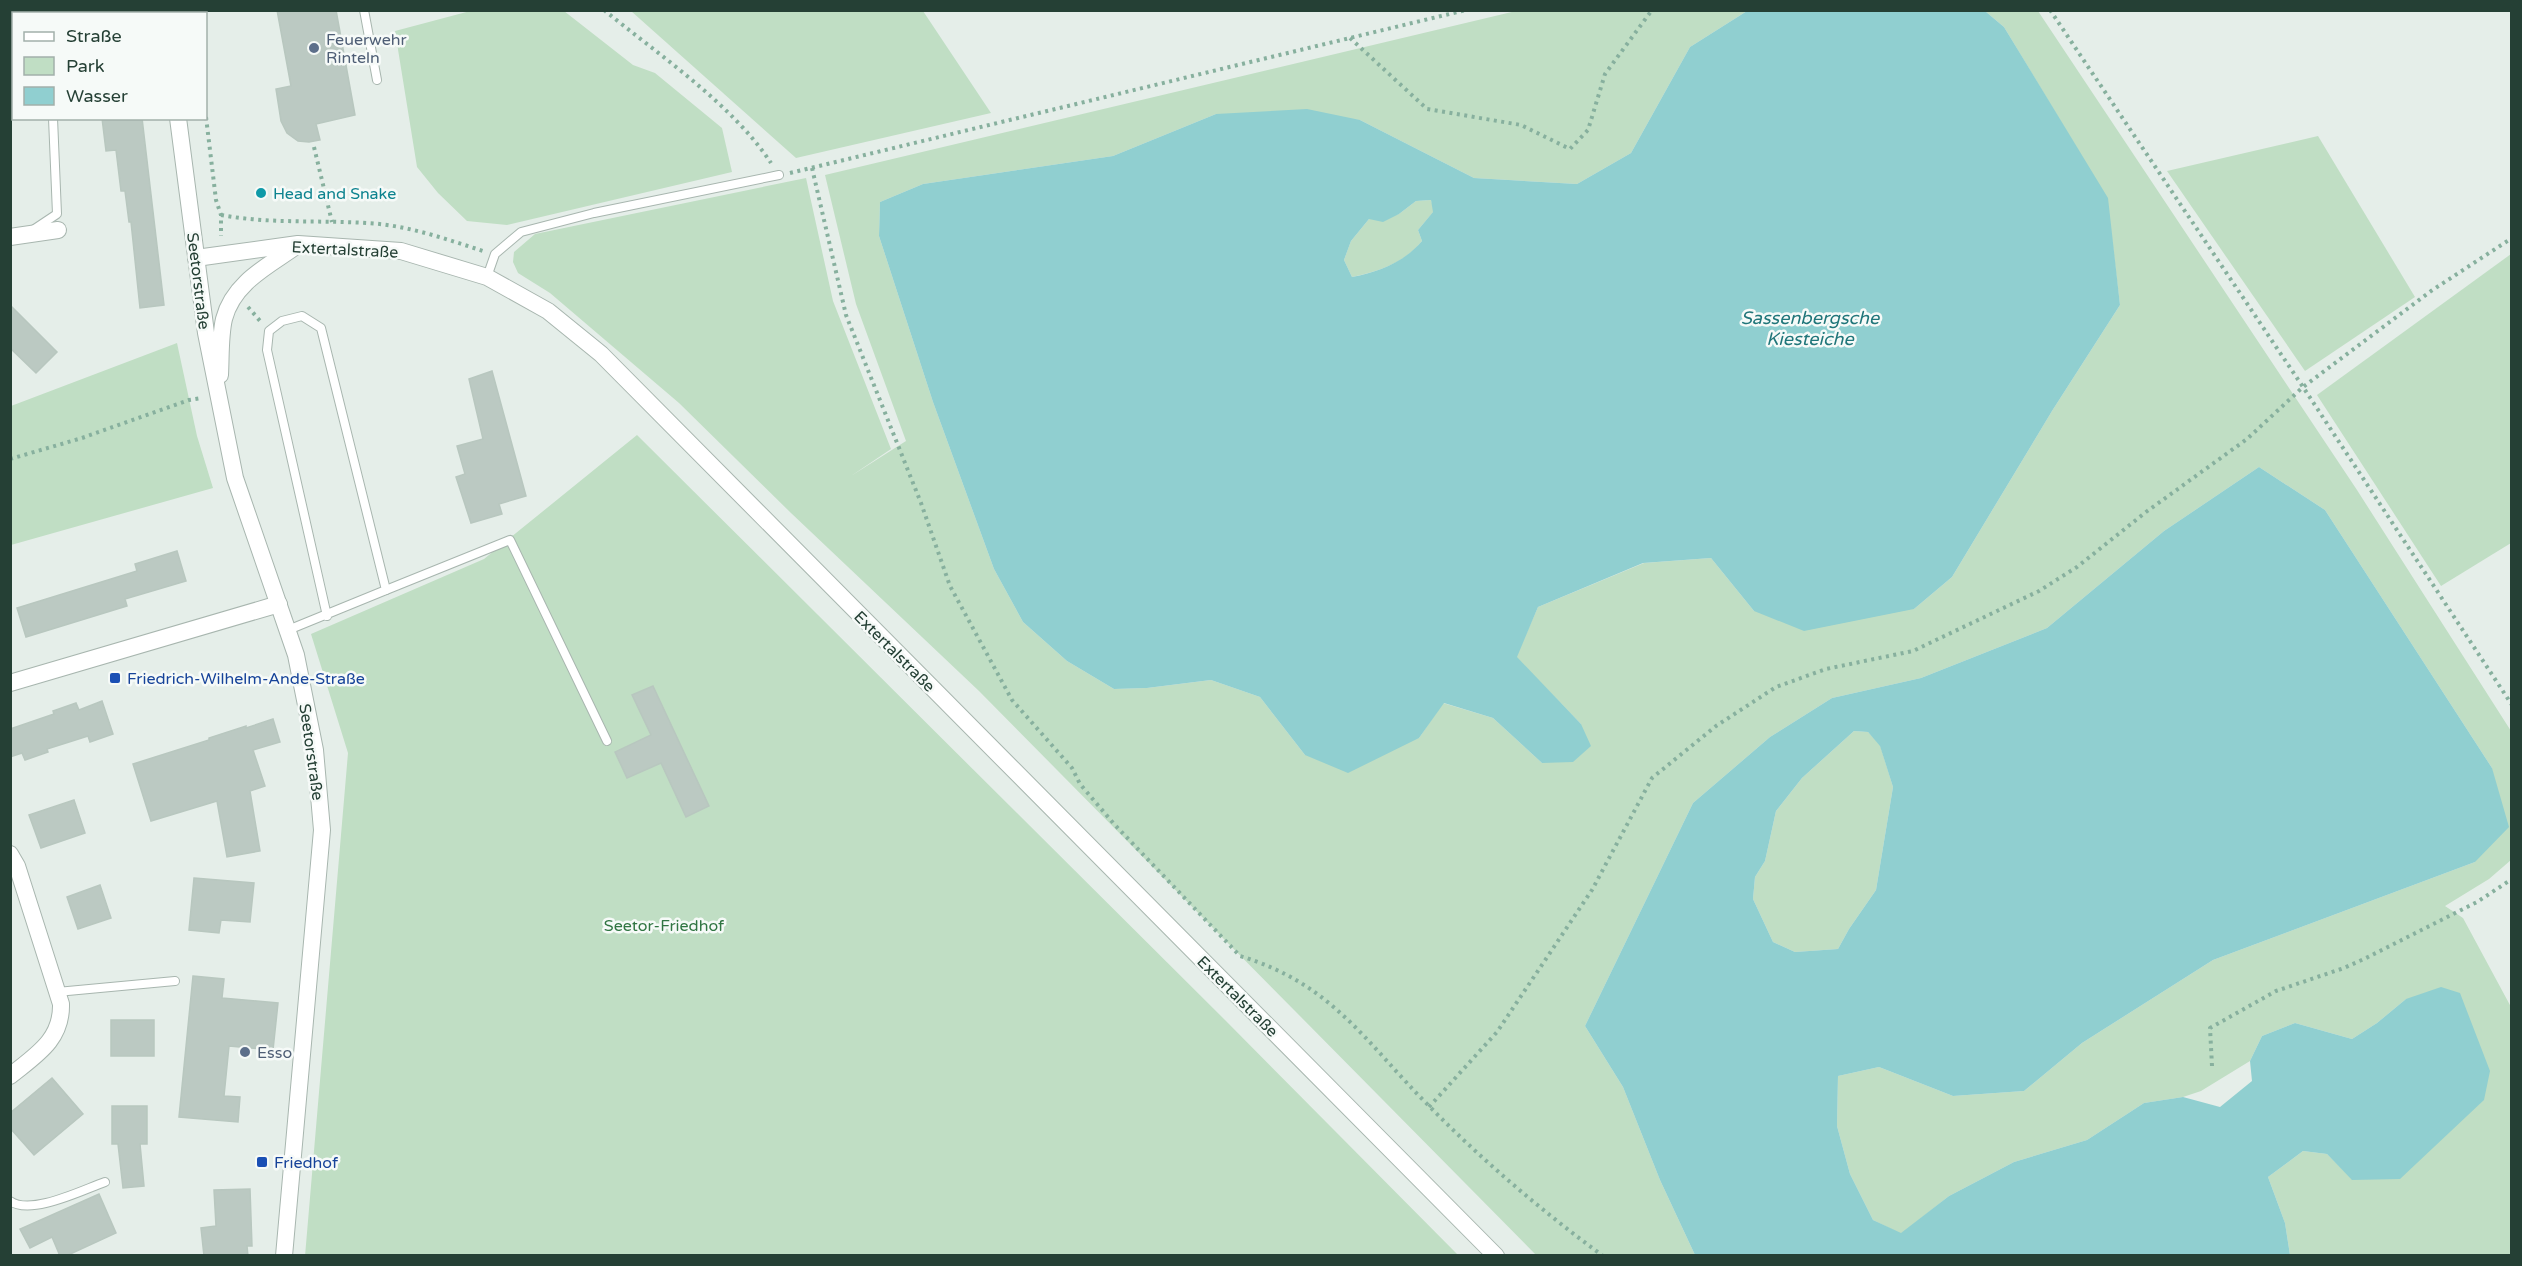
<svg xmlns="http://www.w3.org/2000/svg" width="2522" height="1266" font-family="'Varela Round',sans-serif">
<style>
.green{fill:#c0dec4}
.water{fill:#90cfd0;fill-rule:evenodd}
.building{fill:#bbc9c2;stroke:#b8c7bf;stroke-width:1.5}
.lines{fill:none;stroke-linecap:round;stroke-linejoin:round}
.lane-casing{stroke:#a8b6af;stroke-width:10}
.street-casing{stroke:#a8b6af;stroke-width:18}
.path{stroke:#87b09e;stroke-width:4;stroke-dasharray:3 4.5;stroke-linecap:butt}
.lane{stroke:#fff;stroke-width:8}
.street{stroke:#fff;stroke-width:16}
.service-dot{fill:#5c6f8a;stroke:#f6faf8;stroke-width:2}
.culture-dot{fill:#0f9aa8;stroke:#f6faf8;stroke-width:2}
.transit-dot{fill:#1a4fb4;stroke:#f6faf8;stroke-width:2}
.labels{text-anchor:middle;stroke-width:5;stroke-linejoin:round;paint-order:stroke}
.service-label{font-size:16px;fill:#4e5e75;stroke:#f6faf8;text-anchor:start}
.culture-label{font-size:16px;fill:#0d838f;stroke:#f6faf8;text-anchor:start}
.street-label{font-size:16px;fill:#254035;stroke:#f6faf8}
.transit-label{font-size:16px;fill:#164399;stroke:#f6faf8;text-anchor:start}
.park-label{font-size:16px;fill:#307542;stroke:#f6faf8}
.water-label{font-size:18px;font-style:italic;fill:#20767a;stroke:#f6faf8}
</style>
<rect width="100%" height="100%" fill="#e5eee9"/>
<!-- green -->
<g class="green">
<polygon points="474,10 564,11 633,65 655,73 722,128 732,172 507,225 467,221 438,193 417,167 395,31"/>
<polygon points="631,11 923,11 991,113 796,158"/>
<polygon points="1516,11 1747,11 1690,47 1631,153 1577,184 1474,178 1360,120 1216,114 1113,156 923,184 880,202 879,236 933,402 994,569 1023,622 1067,661 1114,689 1147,688 1211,680 1260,697 1305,755 1419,738 1443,703 1493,718 1542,763 1581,724 1516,657 1538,607 1644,563 1711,558 1754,611 1914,609 1952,577 2052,411 2120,305 2107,198 2004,27 1985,11 2038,11 2357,490 2511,731 2511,860 2489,879 2445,906 2463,918 2511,1007 2511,1255 2290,1255 2285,1223 2268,1177 2303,1151 2327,1154 2353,1180 2406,999 2377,1023 2352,1039 2295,1023 2262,1036 2250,1061 2201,1091 2183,1097 2144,1103 2087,1140 2014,1162 1949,1196 1901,1234 1873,1220 1850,1174 1837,1126 1838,1076 1879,1067 1953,1096 2024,1091 2082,1043 2213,960 2475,862 2492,768 2325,510 2259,467 2164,531 2047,628 1921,678 1832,698 1770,737 1693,803 1585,1026 1623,1087 1660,1180 1695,1255 1536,1255 979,691 791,513 679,403 550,293 518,273 513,262 514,252 535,234 806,178 833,301 891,449 851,476 906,441 856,304 825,175"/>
<polygon points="2318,136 2415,297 2305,371 2167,171"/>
<path d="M1431 200 1434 211 1418 230 1422 241C1404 263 1380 271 1352 277L1344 260 1351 241 1369 219 1399 214 1416 201Z"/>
<polygon points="2511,254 2511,543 2441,586 2317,395"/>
<polygon points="177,343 197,436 213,488 11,545 11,406"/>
<polygon points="637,435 1225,1020 1458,1255 305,1256 348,753 311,634 484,559"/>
<polygon points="1854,731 1868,732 1880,745 1893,787 1876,890 1849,929 1838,949 1795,952 1773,942 1753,899 1755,877 1765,861 1776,811 1802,778"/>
</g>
<!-- water -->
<g class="water">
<path d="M1747 11H1985L2004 27 2108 198 2120 305 2052 411 1952 577 1914 609 1804 631 1754 611 1711 558 1643 563 1538 607 1517 657 1581 724 1591 746 1573 762 1542 763 1493 718 1444 703 1419 738 1348 773 1305 755 1260 697 1211 680 1147 688 1114 689 1067 661 1023 622 994 569 933 402 879 236 880 202 923 184 1113 156 1216 114 1307 109 1360 120 1474 178 1577 184 1631 153 1690 47ZM1431 200 1433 212 1418 230 1422 241C1404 262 1379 272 1352 277L1344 260 1351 241 1369 219 1383 222 1399 214 1416 201Z"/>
<path d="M2259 467 2325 510 2492 768 2509 827 2475 862 2213 960 2082 1043 2024 1091 1953 1096 1879 1067 1838 1076 1837 1126 1850 1174 1873 1220 1901 1233 1949 1196 2014 1162 2087 1140 2144 1103 2183 1097 2220 1107 2252 1081 2250 1061 2262 1036 2295 1023 2352 1039 2377 1023 2406 999 2441 987 2460 993 2490 1071 2484 1100 2400 1179 2352 1180 2327 1154 2303 1151 2268 1177 2285 1223 2290 1255H1695L1660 1180 1623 1087 1585 1026 1693 803 1770 737 1832 698 1921 678 2047 628 2164 531ZM1854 731 1868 732 1880 746 1893 787 1876 890 1849 929 1838 949 1795 952 1773 942 1753 899 1755 877 1765 861 1776 811 1802 778Z"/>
</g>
<!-- building -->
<g class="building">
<polygon points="277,10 336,10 355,115 316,124 320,140 309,142 298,141 287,133 281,121 276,89 291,86"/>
<polygon points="102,118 142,118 164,305 140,308 131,222 129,222 125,191 121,191 116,150 106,151"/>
<polygon points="10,305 57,352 36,373 10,348"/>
<polygon points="492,371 526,496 499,504 502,514 471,523 456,477 465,474 457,446 483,439 469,379"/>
<polygon points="177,551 186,581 125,599 127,606 26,637 17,608 137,571 135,564"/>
<polygon points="653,686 709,806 686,817 661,763 627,778 615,752 651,735 632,695"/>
<polygon points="102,701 113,734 90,742 88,736 47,749 48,752 25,760 22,753 10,757 10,729 54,714 53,711 76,703 79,710"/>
<polygon points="273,719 280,742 253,750 265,786 250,791 260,851 227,857 217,801 151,821 133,764 209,740 209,738 246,726 246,728"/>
<polygon points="74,800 85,833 41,848 29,815"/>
<polygon points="194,878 254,883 250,922 221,920 219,933 189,930"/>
<polygon points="100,885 111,918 78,929 67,897"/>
<polygon points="193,976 224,979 222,998 278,1003 273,1050 229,1046 224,1096 240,1097 238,1122 179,1117"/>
<rect x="111" y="1020" width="43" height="36"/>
<polygon points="52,1078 83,1114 34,1155 10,1128 10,1113"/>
<polygon points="112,1106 147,1106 147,1144 140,1144 144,1186 123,1188 118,1144 112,1144"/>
<polygon points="250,1189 252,1246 247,1246 248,1256 204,1256 201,1228 216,1226 214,1190"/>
<polygon points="99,1194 116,1233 66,1256 60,1256 52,1237 30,1248 20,1229"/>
</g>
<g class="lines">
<!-- lane casing -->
<g class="lane-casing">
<g id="lane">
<polyline points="364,10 377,80"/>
<polyline points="33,230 57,214 53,118"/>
<polyline points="487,277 495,254 521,232 594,213 779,175"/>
<polyline points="386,590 510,540 607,741"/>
<polyline points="288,630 386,590 321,328 302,316 282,321 269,331 267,350 327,616"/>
<polyline points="57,992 175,981"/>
<path d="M10 1201C31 1216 82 1190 105 1182"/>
</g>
</g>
<!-- street casing -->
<g class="street-casing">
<g id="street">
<polyline points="164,10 165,14"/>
<polyline points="178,118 206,333 235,478 296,655 315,750 322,830 284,1256"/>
<polyline points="10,237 58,230"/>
<polyline points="196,258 298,244 401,251 487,277 548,311 601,354 1496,1256"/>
<path d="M220 375C221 357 220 336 224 319 233 283 268 266 295 247"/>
<polyline points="10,683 279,604"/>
<path d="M10 854 17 866 61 1004C62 1040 36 1055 10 1076"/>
</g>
</g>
<!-- path -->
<g class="path">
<path d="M604 10C659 55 733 105 771 163"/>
<polyline points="2050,10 2303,387 2512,705"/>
<polyline points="1350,38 1427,109 1521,125 1570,149 1588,130 1605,74 1652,10"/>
<polyline points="206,117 216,200 221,215 221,236"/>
<polyline points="314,147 332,222"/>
<path d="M812 168 846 315 921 503 950 586 1012 700 1072 768 1080 784 1114 824 1240 956C1333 984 1366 1043 1430 1107 1483 1161 1542 1211 1603 1256"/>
<polyline points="790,173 1466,10"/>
<path d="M221 215C269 224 318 220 367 223 407 225 446 239 483 251"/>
<polyline points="248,307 261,322"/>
<polyline points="10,459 82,438 189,400 202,398"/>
<polyline points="2212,1066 2210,1028 2276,991 2344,968 2366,958 2477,902 2512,879"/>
<polyline points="1429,1107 1497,1032 1592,890 1652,778 1716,726 1776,687 1826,669 1913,651 2039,591 2077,567 2146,512 2247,439 2303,387 2431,291 2512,238"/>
</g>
<!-- lane -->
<use href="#lane" class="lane"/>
<!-- street -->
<use href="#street" class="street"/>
</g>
<!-- markers -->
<g class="service-dot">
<circle cx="314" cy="48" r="6"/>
<circle cx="245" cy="1052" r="6"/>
</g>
<circle class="culture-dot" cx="261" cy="193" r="6"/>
<g class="transit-dot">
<rect x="109" y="672" width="12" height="12" rx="3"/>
<rect x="256" y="1156" width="12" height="12" rx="3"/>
</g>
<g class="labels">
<!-- service labels -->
<g class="service-label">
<text x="326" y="45">Feuerwehr<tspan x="326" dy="18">Rinteln</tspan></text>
<text x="257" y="1058">Esso</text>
</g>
<!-- culture labels -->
<g class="culture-label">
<text x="273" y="199">Head and Snake</text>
</g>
<!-- street labels -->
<g class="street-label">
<text transform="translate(345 249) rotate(3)" y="6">Extertalstraße</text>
<text transform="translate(199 281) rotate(83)" y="6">Seetorstraße</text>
<text transform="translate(895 651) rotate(45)" y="6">Extertalstraße</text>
<text transform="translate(312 752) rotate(82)" y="6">Seetorstraße</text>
<text transform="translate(1238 996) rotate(45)" y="6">Extertalstraße</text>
</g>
<!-- transit labels -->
<g class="transit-label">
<text x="127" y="684">Friedrich-Wilhelm-Ande-Straße</text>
<text x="274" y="1168">Friedhof</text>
</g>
<!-- park labels -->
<g class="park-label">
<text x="664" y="931">Seetor-Friedhof</text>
</g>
<!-- water labels -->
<g class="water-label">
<text x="1810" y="324">Sassenbergsche<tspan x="1810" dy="21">Kiesteiche</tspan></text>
</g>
</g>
<!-- border -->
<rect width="2522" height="1266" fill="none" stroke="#254035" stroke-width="24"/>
<!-- legend -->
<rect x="12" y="12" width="195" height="108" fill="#f6faf8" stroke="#a2b0aa" stroke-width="1.5"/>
<rect x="24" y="32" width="30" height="9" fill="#ffffff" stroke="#a2b0aa" stroke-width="1.5"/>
<text x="66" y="42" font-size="18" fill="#254035">Straße</text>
<rect x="24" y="57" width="30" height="18" fill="#c0dec4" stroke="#a2b0aa" stroke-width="1.5"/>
<text x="66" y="72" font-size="18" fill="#254035">Park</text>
<rect x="24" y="87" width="30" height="18" fill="#90cfd0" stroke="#a2b0aa" stroke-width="1.5"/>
<text x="66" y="102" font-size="18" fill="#254035">Wasser</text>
</svg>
